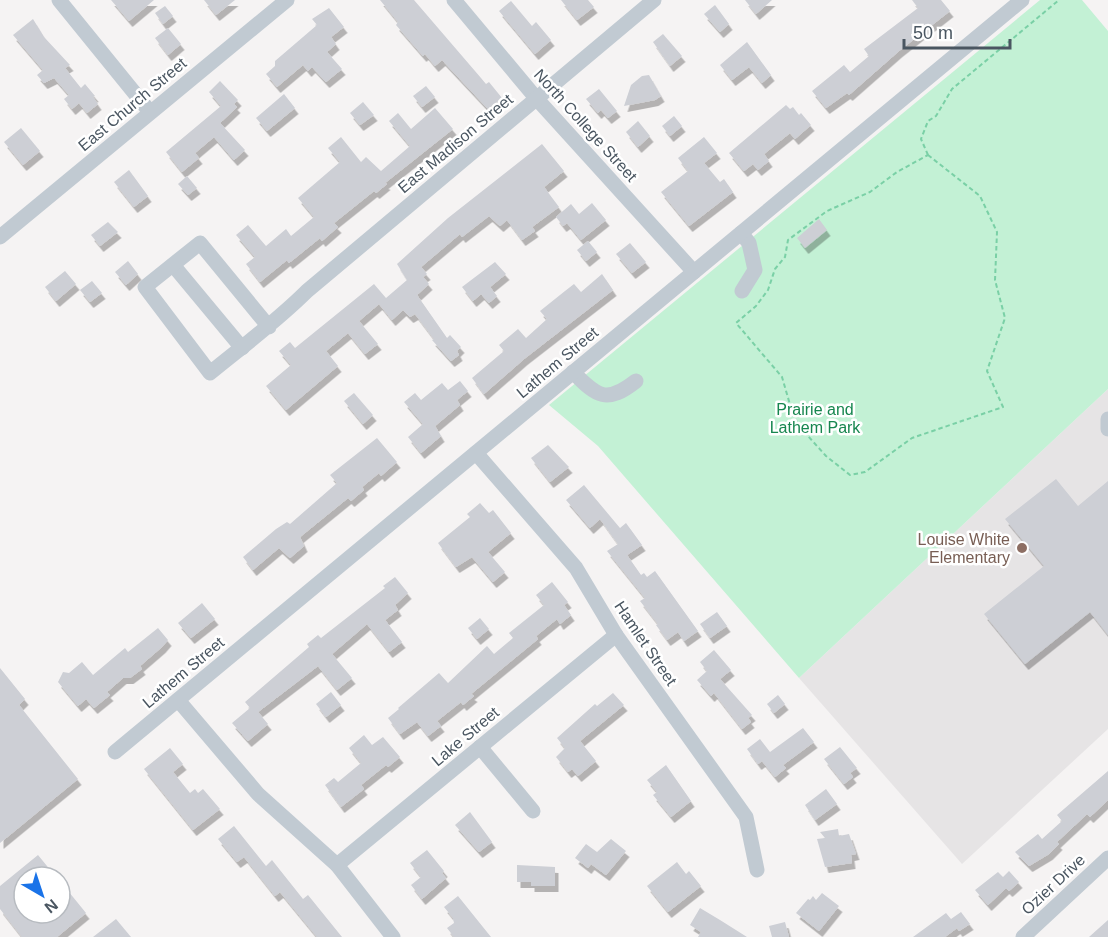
<svg xmlns="http://www.w3.org/2000/svg" width="1108" height="937" font-family="Arial,sans-serif">
<style>
.education{fill:#e6e4e5}
.green{fill:#c3f1d5}
.building{fill:#cdcfd5;filter:url(#shadow)}
.lines{fill:none;stroke-linecap:round;stroke-linejoin:round}
.path{stroke:#7ad0a6;stroke-width:2;stroke-dasharray:4.5 3;stroke-linecap:butt}
.minor{stroke:#c1cad2;stroke-width:15}
.education-dot{fill:#8d6e63;stroke:#fff;stroke-width:2}
.labels{text-anchor:middle;stroke-width:5;stroke-linejoin:round;paint-order:stroke}
.street-label{font-size:16px;fill:#4a5661;stroke:#fff}
.park-label{font-size:16px;fill:#17864f;stroke:#fff}
.education-label{font-size:16px;fill:#785e54;stroke:#fff;text-anchor:end}
</style>
<defs>
<filter id="shadow"><feDropShadow dx="3.5" dy="6" stdDeviation="0" flood-color="#0004"/></filter>
</defs>
<rect width="100%" height="100%" fill="#f5f3f3"/>
<!-- education -->
<polygon class="education" points="1108,389 1108,729 962,864 799,678"/>
<!-- green -->
<polygon class="green" points="1040,0 1082,0 1108,31 1108,389 799,678 598,446 549,405"/>
<!-- building -->
<g class="building">
<polygon points="111,0 154,0 129,21"/>
<polygon points="204,0 235,0 216,15"/>
<polygon points="380,0 414,0 481,78 486,84 489,82 502,98 488,109 442,60 435,66 425,54 423,56 396,25 398,22"/>
<polygon points="561,0 588,0 594,7 577,20"/>
<polygon points="745,0 772,0 756,14"/>
<polygon points="912,0 941,0 950,11 899,51 849,95 847,93 826,108 812,91 844,65 850,72 869,56 864,49 918,8"/>
<polygon points="511,1 532,26 536,22 551,40 535,54 499,11"/>
<polygon points="715,5 729,24 720,32 704,14"/>
<polygon points="165,6 173,16 163,24 155,13"/>
<polygon points="329,8 344,27 331,37 336,44 327,52 342,69 326,82 312,67 308,71 303,65 277,87 266,74 275,66 275,61 317,25 312,19"/>
<polygon points="33,19 44,37 70,65 65,68 81,88 85,84 95,96 93,97 98,104 87,113 79,103 72,109 64,99 69,95 54,78 44,83 37,75 43,70 13,35"/>
<polygon points="168,28 181,44 168,55 155,38"/>
<polygon points="663,34 682,56 670,66 653,42"/>
<polygon points="747,42 771,75 762,83 749,67 732,80 720,65"/>
<polygon points="649,75 661,96 655,100 624,106 631,85 642,76"/>
<polygon points="220,81 238,100 234,104 237,107 220,123 245,150 234,160 214,137 195,153 199,158 182,172 166,152 221,106 209,92"/>
<polygon points="426,86 435,97 422,107 413,96"/>
<polygon points="599,89 617,111 608,118 601,110 598,113 586,99"/>
<polygon points="284,94 295,108 267,131 256,118"/>
<polygon points="363,102 374,115 360,125 350,113"/>
<polygon points="786,105 790,109 793,107 799,115 801,113 811,125 795,139 790,133 764,154 769,161 758,170 753,164 744,171 729,153"/>
<polygon points="435,108 453,129 385,183 387,184 376,193 374,191 334,223 338,227 322,241 320,238 289,263 287,260 260,282 246,264 255,257 236,235 248,225 266,246 286,229 291,236 314,217 298,198 340,162 328,148 341,137 361,162 366,157 381,171 410,146 389,121 398,113 411,129"/>
<polygon points="674,116 682,126 670,136 662,126"/>
<polygon points="638,121 650,136 638,147 626,132"/>
<polygon points="21,128 40,151 23,165 4,142"/>
<polygon points="704,137 717,153 704,163 720,182 724,179 733,192 689,226 661,192 688,171 678,158"/>
<polygon points="542,144 564,171 544,187 559,207 532,227 535,231 522,240 507,220 500,226 489,216 462,237 460,234 421,267 427,274 423,277 429,284 417,295 447,338 450,335 461,347 457,351 459,355 451,361 432,340 434,339 415,314 410,317 403,310 392,320 379,304 359,321 378,344 365,354 348,333 326,351 338,366 286,410 266,386 291,365 279,351 290,342 295,348 374,284 386,298 407,280 397,264 448,218"/>
<polygon points="129,170 148,196 134,207 114,182"/>
<polygon points="187,176 197,188 188,195 178,184"/>
<polygon points="592,203 606,220 581,240 567,223 563,226 556,217 571,204 579,214"/>
<polygon points="819,219 827,230 805,248 797,238"/>
<polygon points="108,222 118,232 100,246 91,235"/>
<polygon points="588,241 597,252 586,261 577,250"/>
<polygon points="630,243 646,262 632,273 616,254"/>
<polygon points="128,261 138,274 126,285 115,272"/>
<polygon points="495,262 506,274 490,287 497,296 489,303 481,294 473,301 462,287"/>
<polygon points="65,271 76,284 56,301 45,287"/>
<polygon points="602,274 613,290 524,359 484,394 472,378 504,351 499,345 518,329 526,338 547,319 540,311 565,291 574,284 581,292"/>
<polygon points="92,281 102,293 90,302 80,290"/>
<polygon points="460,381 468,391 457,400 460,405 435,426 441,436 421,453 408,437 423,424 404,402 415,393 421,400 442,383 448,390"/>
<polygon points="354,393 373,415 363,424 344,401"/>
<polygon points="377,438 397,462 381,476 379,473 362,487 364,490 351,501 348,498 300,537 304,546 290,558 279,548 253,570 243,557 276,529 287,522 290,524 337,483 330,475"/>
<polygon points="548,445 569,467 550,482 531,458"/>
<polygon points="1056,479 1078,506 1108,481 1108,635 1090,612 1025,664 984,614 1044,566 1005,519"/>
<polygon points="584,485 620,528 626,523 642,545 627,555 641,575 644,573 647,577 655,571 698,631 684,641 678,632 667,640 656,625 658,624 640,601 645,598 607,551 618,544 600,519 590,528 566,500"/>
<polygon points="480,503 489,513 493,510 511,533 488,552 505,572 493,582 472,557 456,567 438,543 470,517 467,514"/>
<polygon points="395,577 408,593 395,605 398,610 385,620 402,642 389,652 367,624 332,654 352,678 337,690 318,666 258,712 268,724 248,741 232,723 250,708 245,702 309,647 307,644 318,635 321,638 385,588 383,586"/>
<polygon points="552,582 568,602 564,605 571,615 560,624 557,619 536,636 538,639 471,694 474,696 463,705 461,702 437,721 441,726 428,736 417,722 400,734 388,718 399,709 398,708 439,673 448,683 487,646 494,654 513,638 509,633 544,605 536,595"/>
<polygon points="202,603 215,619 191,638 178,623"/>
<polygon points="717,612 727,626 710,638 700,624"/>
<polygon points="480,618 489,629 477,639 468,628"/>
<polygon points="158,628 168,640 162,647 140,666 142,669 130,678 123,678 107,692 110,695 94,708 86,699 78,706 58,682 63,672 69,673 82,662 93,675 125,648 128,652"/>
<polygon points="714,650 731,670 720,679 752,715 748,718 751,722 742,729 714,693 711,696 697,680 707,671 700,662"/>
<polygon points="0,668 25,699 19,705 78,779 0,843"/>
<polygon points="331,692 341,705 326,717 316,704"/>
<polygon points="613,693 624,705 580,741 596,761 578,776 572,769 568,772 556,757 565,748 557,738 595,704 597,706"/>
<polygon points="778,695 785,704 774,713 767,704"/>
<polygon points="803,728 814,742 783,765 786,768 775,777 762,761 758,764 747,749 760,739 770,752"/>
<polygon points="364,735 372,745 383,737 400,757 388,767 386,765 361,785 364,789 341,807 325,785 334,778 338,782 361,763 349,748"/>
<polygon points="840,747 857,768 850,773 853,777 844,784 824,759"/>
<polygon points="170,748 183,764 173,772 190,793 195,789 198,793 203,789 220,809 193,830 144,769"/>
<polygon points="666,765 691,801 671,817 653,795 657,792 647,780"/>
<polygon points="1108,771 1108,800 1090,817 1087,814 1057,842 1059,844 1049,854 1029,866 1015,852 1038,834 1042,839 1062,821 1057,815"/>
<polygon points="826,789 837,804 815,820 805,805"/>
<polygon points="470,812 492,842 479,852 455,825"/>
<polygon points="234,826 266,866 272,860 303,899 308,895 342,937 317,937 280,892 275,896 244,857 237,862 218,839"/>
<polygon points="838,829 839,836 849,834 856,854 851,855 852,863 825,867 817,839 825,838 820,832"/>
<polygon points="611,839 626,851 606,875 591,864 588,868 575,858 586,844 597,852"/>
<polygon points="427,850 444,871 442,873 446,878 422,899 411,885 421,877 410,863"/>
<polygon points="38,855 56,877 24,877 24,913 60,913 60,881 86,913 57,937 22,937 0,909 0,886"/>
<polygon points="677,862 686,874 689,871 701,886 668,912 647,886"/>
<polygon points="517,865 555,867 555,886 531,886 531,882 517,882"/>
<polygon points="1009,871 1019,882 1009,891 1006,888 988,905 975,890 998,872 1003,877"/>
<polygon points="822,893 839,906 819,931 796,913 808,899 810,900 813,896 816,900"/>
<polygon points="458,896 491,937 454,937 447,928 454,923 453,918 444,907"/>
<polygon points="700,908 720,920 747,937 698,937 701,932 690,925"/>
<polygon points="961,912 970,924 959,931 957,928 945,937 913,937 946,913 951,919"/>
<polygon points="116,919 131,937 93,937"/>
<polygon points="1108,920 1108,937 1089,937"/>
<polygon points="785,922 789,937 772,937 769,926"/>
</g>
<g class="lines">
<!-- path -->
<g class="path">
<polygon points="928,155 980,196 997,232 995,280 1005,318 987,371 1003,407 912,438 865,472 850,475 826,456 799,426 793,415 782,377 736,323 756,306 768,290 775,269 785,257 788,240 827,211 870,192 897,172"/>
<polyline points="928,155 921,139 928,121 936,116 952,89 1059,0"/>
</g>
<!-- minor -->
<g class="minor">
<polyline points="59,0 150,112"/>
<polyline points="454,0 536,98 694,272"/>
<polyline points="741,233 749,243 755,270 742,291"/>
<polyline points="0,237 287,0"/>
<polyline points="173,265 242,348"/>
<path d="M269 327 200 243 145 287 210 373C243 346 277 321 307 291L654 0"/>
<path d="M573 372C597 397 607 404 636 381"/>
<polyline points="1108,419 1108,429"/>
<polyline points="476,453 576,568 616,635 746,817 757,870"/>
<polyline points="178,700 258,794 337,865 393,937"/>
<polyline points="480,747 533,811"/>
<polyline points="115,752 1022,0"/>
<polyline points="337,865 616,635"/>
<polyline points="1023,937 1108,858"/>
</g>
</g>
<!-- markers -->
<circle class="education-dot" cx="1022" cy="548" r="6"/>
<g class="labels">
<!-- street labels -->
<g class="street-label">
<text transform="translate(132 104) rotate(-40)" y="6">East Church Street</text>
<text transform="translate(586 125) rotate(48)" y="6">North College Street</text>
<text transform="translate(455 143) rotate(-40)" y="6">East Madison Street</text>
<text transform="translate(557 362) rotate(-40)" y="6">Lathem Street</text>
<text transform="translate(646 643) rotate(56)" y="6">Hamlet Street</text>
<text transform="translate(183 672) rotate(-40)" y="6">Lathem Street</text>
<text transform="translate(465 736) rotate(-40)" y="6">Lake Street</text>
<text transform="translate(1053 884) rotate(-43)" y="6">Ozier Drive</text>
</g>
<!-- park labels -->
<g class="park-label">
<text x="815" y="415">Prairie and<tspan x="815" dy="18">Lathem Park</tspan></text>
</g>
<!-- education labels -->
<g class="education-label">
<text x="1010" y="545">Louise White<tspan x="1010" dy="18">Elementary</tspan></text>
</g>
</g>
<!-- north arrow -->
<g transform="translate(42 895) rotate(141)"><circle r="28" fill="#ffffff" stroke="#b7bbc0" stroke-width="1.5"/>
<path d="M0-4.5L10 22L0 15L-10 22Z" fill="#1a73e8"/>
<text y="-9" font-size="16" font-weight="bold" text-anchor="middle" fill="#4a5661">N</text>
</g>
<!-- scale -->
<path d="M904 39v9h106v-9" fill="none" stroke="#4a5661" stroke-width="3"/>
<text x="913" y="39" font-size="18" fill="#4a5661" stroke="#ffffff" stroke-width="4.5" paint-order="stroke">50 m</text>
</svg>
